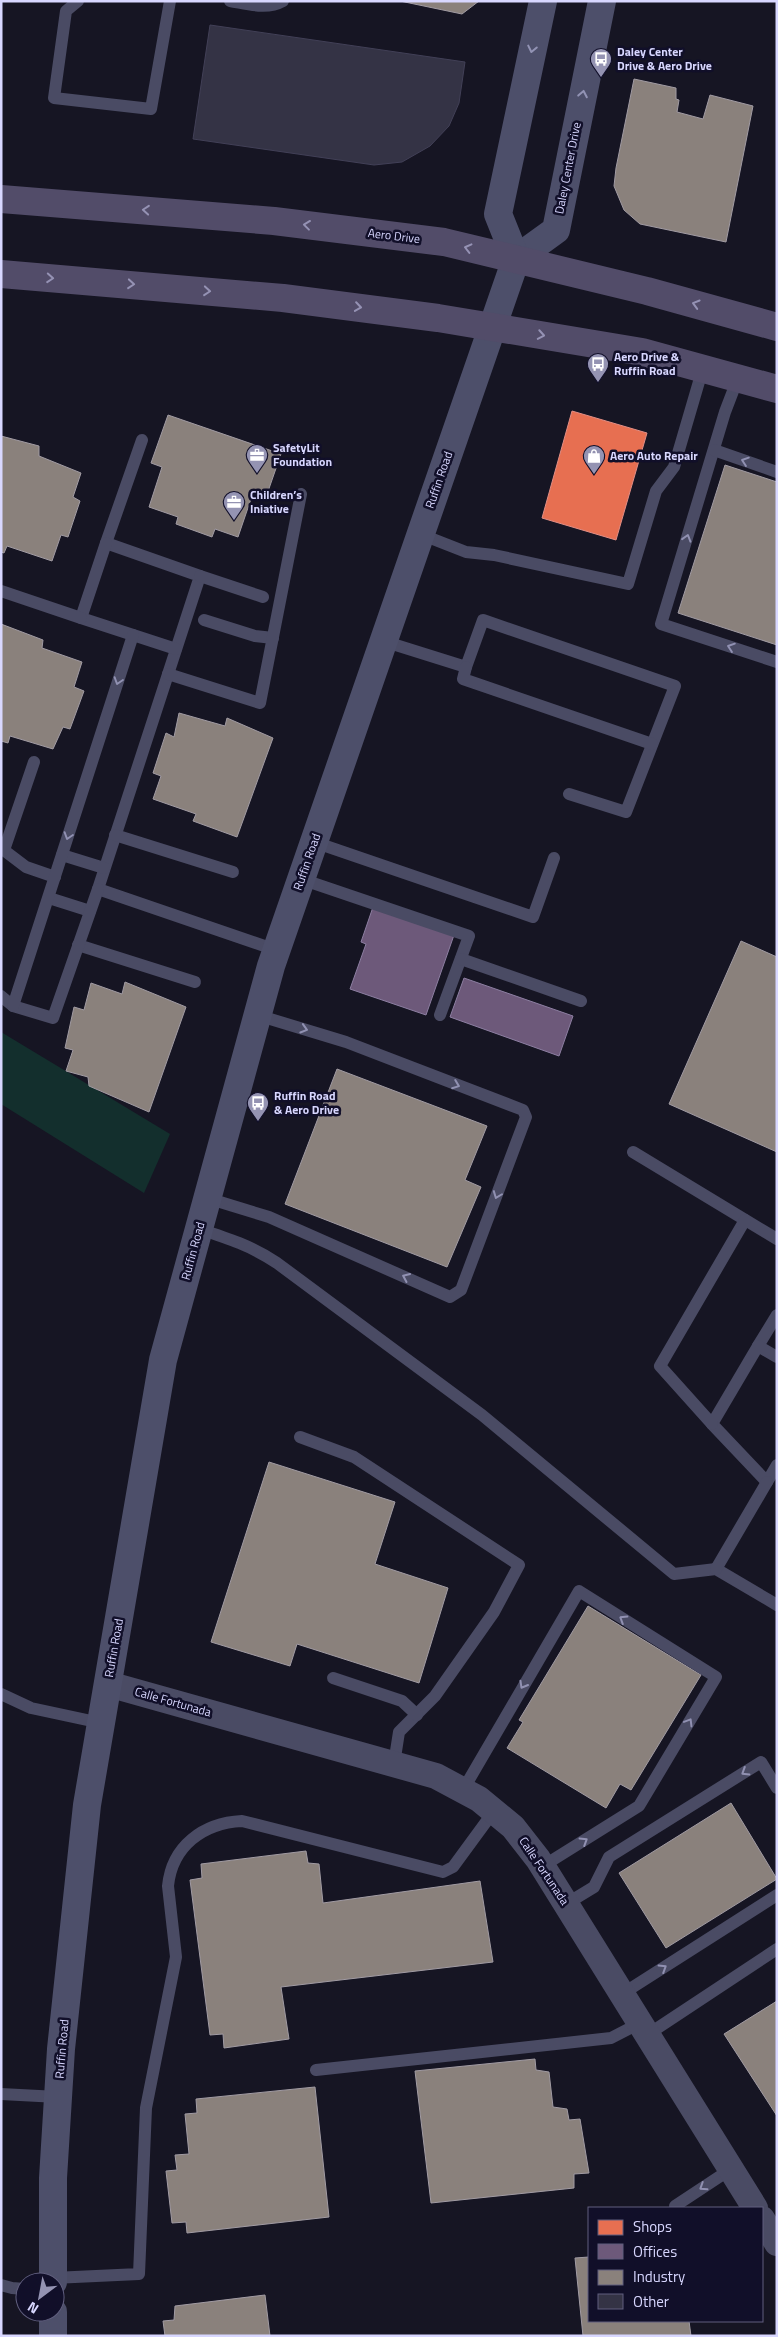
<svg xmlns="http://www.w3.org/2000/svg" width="778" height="2337" font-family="'Titillium Web',sans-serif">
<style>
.green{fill:#132f2d}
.shops{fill:#e76f51;stroke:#e28e85}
.offices{fill:#6d597a;stroke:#8d7fa2}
.industry{fill:#8a817c;stroke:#a19ba3}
.building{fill:#343345;stroke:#424057}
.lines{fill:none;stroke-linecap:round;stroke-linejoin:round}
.lane{stroke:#4a4b64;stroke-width:12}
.street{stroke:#4a4b64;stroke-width:26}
.secondary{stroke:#4d4f6a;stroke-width:28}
.primary{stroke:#524c69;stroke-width:28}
.oneway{stroke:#9293b4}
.oneway2{stroke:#9592b4}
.oneway3{stroke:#9191b2}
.labels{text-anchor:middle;stroke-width:5;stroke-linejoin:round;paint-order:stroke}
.poi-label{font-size:12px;font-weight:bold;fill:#d8d7ff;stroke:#110f29;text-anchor:start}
.street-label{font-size:12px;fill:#d8d7ff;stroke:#110f29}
</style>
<rect width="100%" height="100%" fill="#161523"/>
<!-- green -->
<polygon class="green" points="1,1032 170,1134 144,1193 1,1104"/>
<!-- shops -->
<polygon class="shops" points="572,411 647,433 616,540 542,518"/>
<!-- offices -->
<g class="offices">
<polygon points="373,907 454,935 426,1015 350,989 366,944 361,942"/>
<polygon points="464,978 573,1016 559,1056 450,1017"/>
</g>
<!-- industry -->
<g class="industry">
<polygon points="400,1 479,1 462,14"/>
<polygon points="634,79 676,88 676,99 679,100 677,112 703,119 710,95 753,106 726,242 640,224 624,210 614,186 616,168"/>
<polygon points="168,415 281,454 265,500 252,496 238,537 215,529 212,537 176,524 178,517 149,507 162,467 151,463"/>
<polygon points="1,436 39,446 39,456 81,473 73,497 80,501 68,537 61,535 52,561 7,546 4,553 1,552"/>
<polygon points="725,465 777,482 777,645 678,613"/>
<polygon points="1,624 43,640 42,648 82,662 74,687 84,691 70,729 63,727 53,749 10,736 8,743 1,741"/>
<polygon points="179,713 225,726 227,718 273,738 237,837 193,821 196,814 153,799 161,776 153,773 166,733 174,737"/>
<polygon points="741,941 777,957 777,1152 669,1104"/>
<polygon points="125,982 186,1007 149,1112 89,1086 88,1077 66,1071 73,1050 65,1048 74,1007 84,1010 91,983 122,994"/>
<polygon points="337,1069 487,1126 465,1180 481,1187 447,1267 285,1204"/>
<polygon points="269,1462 395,1502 375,1564 448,1588 419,1683 297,1644 290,1666 211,1642"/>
<polygon points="588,1606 701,1675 631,1790 620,1784 606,1808 507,1748 523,1722 519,1720"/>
<polygon points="731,1803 777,1879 666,1948 619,1873"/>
<polygon points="306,1851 308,1863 319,1864 323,1903 480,1881 493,1962 281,1987 289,2039 224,2048 223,2034 210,2035 190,1880 202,1878 201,1864"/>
<polygon points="777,2001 777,2116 724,2034"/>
<polygon points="535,2059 536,2070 549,2072 553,2107 567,2109 569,2120 580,2119 589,2173 574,2174 574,2188 431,2203 415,2071"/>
<polygon points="315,2087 329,2217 187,2233 186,2222 172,2223 166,2171 177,2170 175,2155 189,2154 185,2114 197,2113 196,2099"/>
<polygon points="589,2257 589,2321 689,2321 691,2336 583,2336 575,2258"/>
<polygon points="265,2295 270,2336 165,2336 163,2321 174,2320 175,2306"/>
</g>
<!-- building -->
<polygon class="building" points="210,25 465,62 459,103 449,126 430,146 402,162 374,165 193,139"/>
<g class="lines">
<!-- lane -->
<g class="lane">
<polyline points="78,1 66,11 54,98 151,109 170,1"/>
<path d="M230 1C248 4 267 10 283 1"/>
<polyline points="738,378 725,412 661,624 777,662"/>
<polyline points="142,440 106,543 200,576 98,889 276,950"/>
<polyline points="714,450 777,472"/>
<polyline points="420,534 466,552 494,555 628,584 656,491 674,467 703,368"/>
<polyline points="106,543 81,618 176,649"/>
<polyline points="200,576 263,597"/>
<polyline points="1,591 81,618"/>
<polyline points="204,620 255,636 273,638"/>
<polyline points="383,641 466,667 483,620 675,686 626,812 569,794"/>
<polyline points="466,667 463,679 652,744"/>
<polyline points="168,674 260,703 301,494"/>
<polyline points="115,835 233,872"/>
<polyline points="314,842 533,917 554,858"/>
<polyline points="1,848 26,867 55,877"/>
<polyline points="4,850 34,762"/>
<polyline points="62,855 104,868"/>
<polyline points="301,879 469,936 440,1015"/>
<polyline points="49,898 90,911"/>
<polyline points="78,945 195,982"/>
<polyline points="461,959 581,1001"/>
<polyline points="1,996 13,1006 53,1018 98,889"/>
<polyline points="13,1006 133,635"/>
<polyline points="633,1152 777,1239"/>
<polyline points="207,1198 269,1217 450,1297 461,1290 526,1117 523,1110 346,1042 257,1015"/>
<path d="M199 1229C227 1238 252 1246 277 1263L482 1415 674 1574 716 1569 777 1605"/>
<polyline points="758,1346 777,1315"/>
<polyline points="777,1357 758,1346 712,1424 767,1482 777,1465"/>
<polyline points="712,1424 660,1366 745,1220"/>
<polyline points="300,1437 354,1457 519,1565 494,1612 435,1696 399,1732 394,1764"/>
<polyline points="716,1569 767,1482"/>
<polyline points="333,1678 402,1701 417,1715"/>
<polyline points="1,1694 31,1708 101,1723"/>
<polyline points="463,1790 579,1591 716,1677 639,1806 543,1866"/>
<polyline points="566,1904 594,1887 609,1857 761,1762 777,1788"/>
<polyline points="622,1994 777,1895"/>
<polyline points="647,2035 777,1949"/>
<polyline points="316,2070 611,2038 640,2023"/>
<polyline points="1,2094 58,2097"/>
<polyline points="675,2206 731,2169"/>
<path d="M53 2278 139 2274 146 2108 176 1957 168 1886C172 1846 203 1823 242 1821L443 1872 453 1867 494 1811"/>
<polyline points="1,2285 12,2288 25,2289"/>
</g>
<!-- street -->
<g class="street">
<polyline points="108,1684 436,1776 479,1799 513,1827 538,1859 755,2208"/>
<polyline points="762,2219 777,2243"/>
</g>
<!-- secondary -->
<g class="secondary">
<polyline points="516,259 556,230 602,1"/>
<polyline points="516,259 498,214 543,1"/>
<polyline points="53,2282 53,2178 61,2049 87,1805 163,1360 271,966 516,259"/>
<polyline points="53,2336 53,2312"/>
</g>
<!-- primary -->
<g class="primary">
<polyline points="1,199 274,221 444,242 647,291 777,327"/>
<polyline points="1,274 283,298 438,318 642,352 777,389"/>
</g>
</g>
<!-- one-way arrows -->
<defs><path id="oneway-chevron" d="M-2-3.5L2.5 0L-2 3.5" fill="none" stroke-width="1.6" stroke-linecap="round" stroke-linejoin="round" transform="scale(1.25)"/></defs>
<g class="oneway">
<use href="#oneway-chevron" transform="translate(532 49) rotate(102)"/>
<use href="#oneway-chevron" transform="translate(583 94) rotate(-79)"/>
</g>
<g class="oneway2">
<use href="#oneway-chevron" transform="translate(146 210) rotate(-175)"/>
<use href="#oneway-chevron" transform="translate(307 225) rotate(-173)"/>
<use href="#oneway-chevron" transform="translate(468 248) rotate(-166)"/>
<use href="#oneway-chevron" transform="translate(50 278) rotate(4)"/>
<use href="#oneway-chevron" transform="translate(131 284) rotate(5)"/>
<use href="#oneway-chevron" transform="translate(207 291) rotate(5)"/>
<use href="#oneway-chevron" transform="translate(696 304) rotate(-164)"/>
<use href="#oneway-chevron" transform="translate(358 307) rotate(8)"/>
<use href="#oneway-chevron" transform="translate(541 335) rotate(10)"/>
</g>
<g class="oneway3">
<use href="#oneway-chevron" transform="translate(745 461) rotate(-161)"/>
<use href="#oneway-chevron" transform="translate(687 538) rotate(-73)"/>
<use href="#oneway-chevron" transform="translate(731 647) rotate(-161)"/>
<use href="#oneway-chevron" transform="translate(118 681) rotate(108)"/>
<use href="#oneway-chevron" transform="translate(68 836) rotate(108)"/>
<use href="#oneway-chevron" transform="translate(304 1029) rotate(17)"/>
<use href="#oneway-chevron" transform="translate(456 1085) rotate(21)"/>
<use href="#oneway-chevron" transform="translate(497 1195) rotate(111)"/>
<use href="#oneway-chevron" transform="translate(406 1277) rotate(-156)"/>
<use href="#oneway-chevron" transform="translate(623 1619) rotate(-148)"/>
<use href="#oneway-chevron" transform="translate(523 1685) rotate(120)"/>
<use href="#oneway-chevron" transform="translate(689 1722) rotate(-59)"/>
<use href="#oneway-chevron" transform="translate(745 1772) rotate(148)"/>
<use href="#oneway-chevron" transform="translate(584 1841) rotate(-32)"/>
<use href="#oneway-chevron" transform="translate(663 1968) rotate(-32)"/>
<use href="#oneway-chevron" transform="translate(703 2187) rotate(147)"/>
</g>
<!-- icons -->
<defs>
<g id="bus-pin" transform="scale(1.125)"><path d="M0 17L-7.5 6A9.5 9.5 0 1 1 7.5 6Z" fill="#9493b2" stroke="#110f29"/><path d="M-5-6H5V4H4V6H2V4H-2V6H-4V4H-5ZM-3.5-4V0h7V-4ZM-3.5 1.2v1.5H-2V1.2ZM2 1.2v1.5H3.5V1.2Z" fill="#fff"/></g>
<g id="office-pin" transform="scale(1.125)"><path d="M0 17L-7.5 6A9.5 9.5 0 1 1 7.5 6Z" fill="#9493b2" stroke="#110f29"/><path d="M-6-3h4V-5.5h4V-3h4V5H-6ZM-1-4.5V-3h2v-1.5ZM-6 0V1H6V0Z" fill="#fff"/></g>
<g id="shop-pin" transform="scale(1.125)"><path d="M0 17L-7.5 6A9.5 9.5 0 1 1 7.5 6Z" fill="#9493b2" stroke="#110f29"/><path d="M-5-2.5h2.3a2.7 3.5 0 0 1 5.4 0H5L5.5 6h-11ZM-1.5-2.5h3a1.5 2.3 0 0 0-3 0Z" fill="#fff"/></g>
</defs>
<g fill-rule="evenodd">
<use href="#bus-pin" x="601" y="59"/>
<use href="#bus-pin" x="598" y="364"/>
<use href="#office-pin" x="257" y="455"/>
<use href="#shop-pin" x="594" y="456"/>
<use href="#office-pin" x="234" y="502"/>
<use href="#bus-pin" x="258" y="1103"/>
</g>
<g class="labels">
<!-- poi labels -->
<g class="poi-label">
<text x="617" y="56">Daley Center<tspan x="617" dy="14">Drive &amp; Aero Drive</tspan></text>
<text x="614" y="361">Aero Drive &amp;<tspan x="614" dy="14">Ruffin Road</tspan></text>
<text x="273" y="452">SafetyLit<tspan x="273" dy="14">Foundation</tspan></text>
<text x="610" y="460">Aero Auto Repair</text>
<text x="250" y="499">Children’s<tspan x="250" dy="14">Iniative</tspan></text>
<text x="274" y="1100">Ruffin Road<tspan x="274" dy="14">&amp; Aero Drive</tspan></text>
</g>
<!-- street labels -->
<g class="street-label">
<text transform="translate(568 168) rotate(-79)" y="4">Daley Center Drive</text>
<text transform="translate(394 236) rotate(7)" y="4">Aero Drive</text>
<text transform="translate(439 480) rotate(-71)" y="4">Ruffin Road</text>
<text transform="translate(307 862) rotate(-71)" y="4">Ruffin Road</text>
<text transform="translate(193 1251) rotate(-75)" y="4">Ruffin Road</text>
<text transform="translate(114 1648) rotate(-80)" y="4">Ruffin Road</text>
<text transform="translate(173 1702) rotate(16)" y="4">Calle Fortunada</text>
<text transform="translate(544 1871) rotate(56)" y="4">Calle Fortunada</text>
<text transform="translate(62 2049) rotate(-85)" y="4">Ruffin Road</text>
</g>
</g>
<!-- border -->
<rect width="778" height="2337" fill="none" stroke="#d8d7ff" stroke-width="5"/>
<!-- legend -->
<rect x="588" y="2207" width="175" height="115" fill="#110f29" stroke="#615f7f"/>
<rect x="598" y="2220" width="25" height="15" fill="#e76f51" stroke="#615f7f"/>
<text x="633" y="2232" font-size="15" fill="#d8d7ff">Shops</text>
<rect x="598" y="2244" width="25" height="15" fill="#6d597a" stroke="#615f7f"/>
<text x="633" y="2257" font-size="15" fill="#d8d7ff">Offices</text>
<rect x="598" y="2270" width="25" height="15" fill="#8a817c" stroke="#615f7f"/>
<text x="633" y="2282" font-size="15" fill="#d8d7ff">Industry</text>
<rect x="598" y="2294" width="25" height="15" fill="#343345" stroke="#615f7f"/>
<text x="633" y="2307" font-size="15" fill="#d8d7ff">Other</text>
<!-- north arrow -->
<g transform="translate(40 2297) rotate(212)"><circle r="24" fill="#110f29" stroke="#615f7f"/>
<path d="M0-4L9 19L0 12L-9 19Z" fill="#9493b2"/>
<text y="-8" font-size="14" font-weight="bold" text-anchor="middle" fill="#d8d7ff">N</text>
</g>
</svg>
